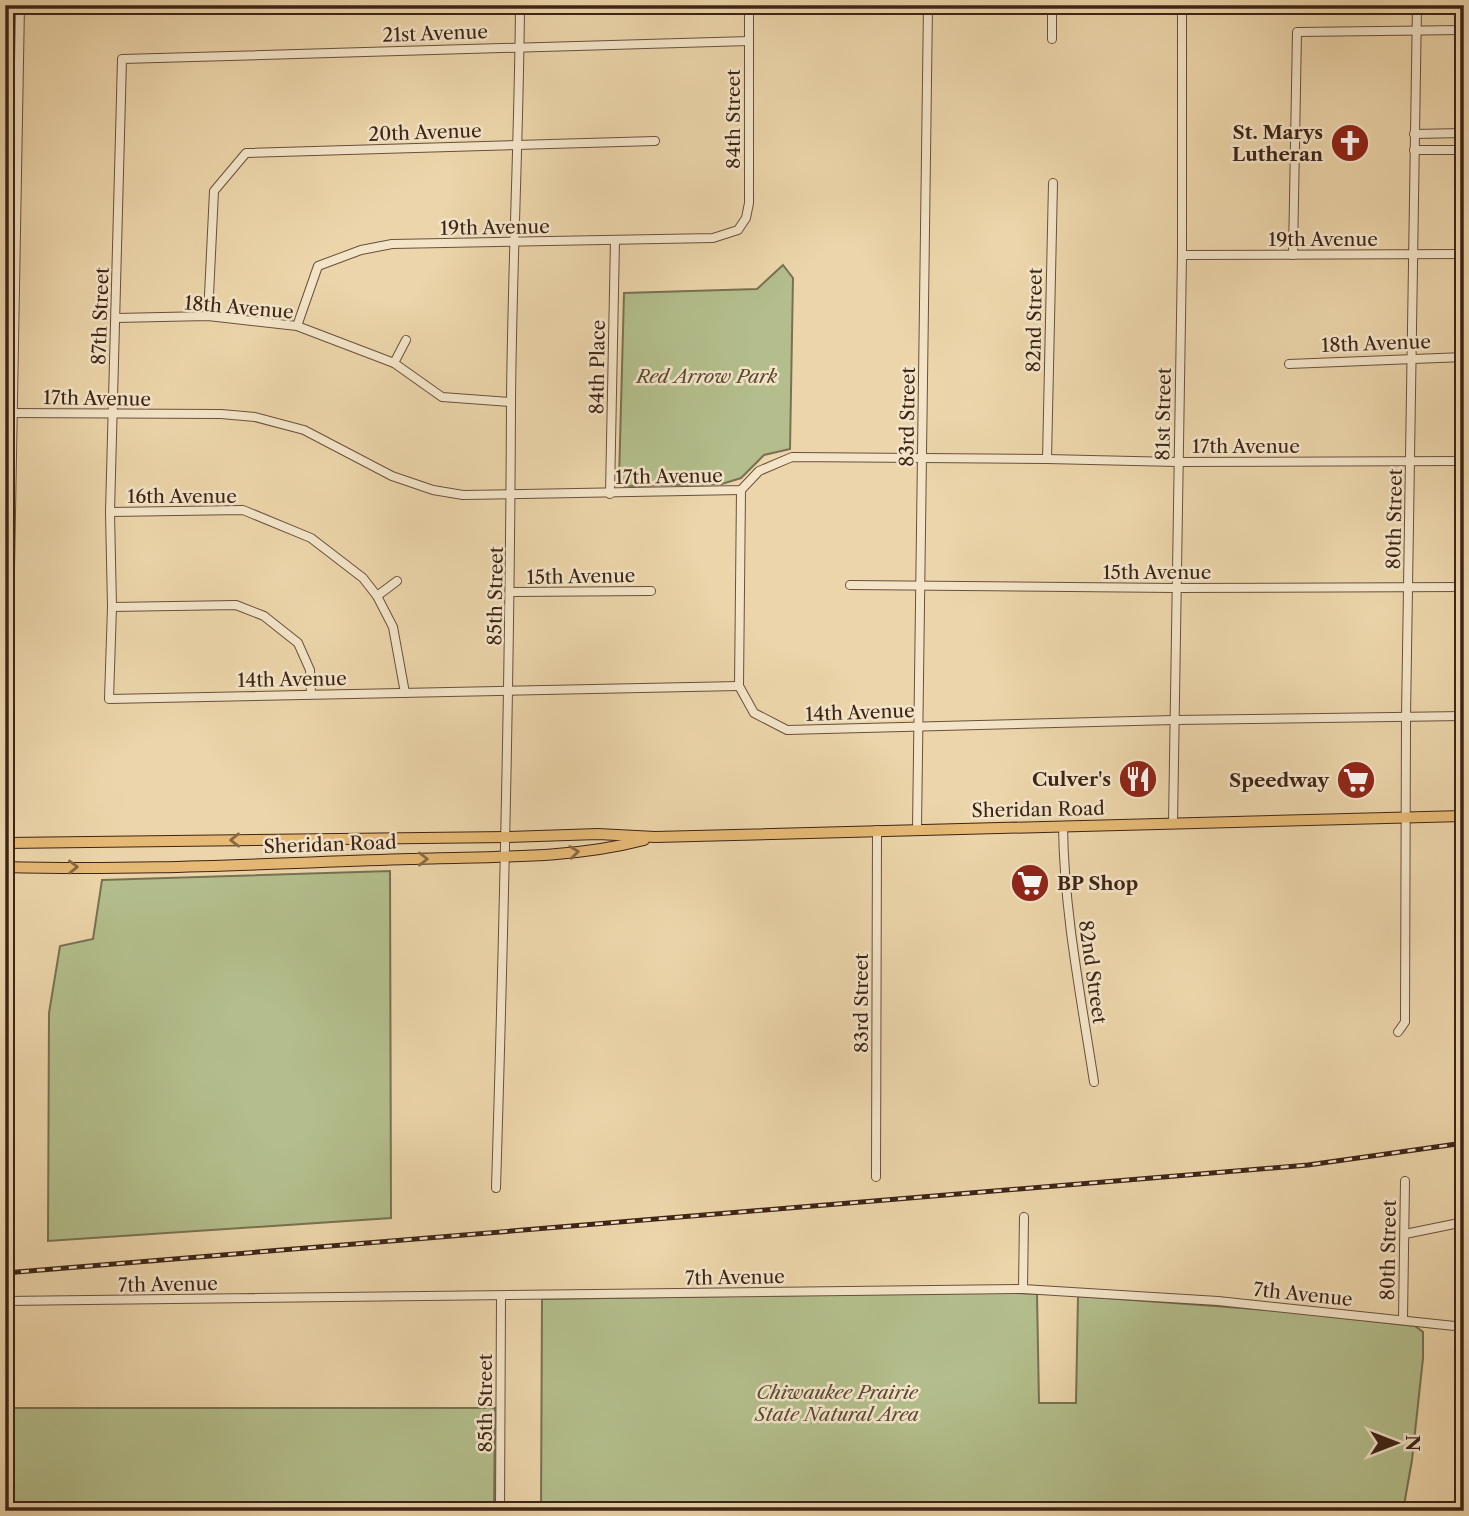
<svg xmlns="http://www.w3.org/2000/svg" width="1469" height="1516" font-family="'Libre Caslon Text',serif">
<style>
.green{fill:#b3be8c;stroke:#787152;stroke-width:2}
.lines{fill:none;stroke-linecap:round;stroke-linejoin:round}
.minor-casing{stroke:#6a503c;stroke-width:10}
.major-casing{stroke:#3e2417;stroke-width:12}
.minor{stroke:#f3e4c8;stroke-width:8}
.major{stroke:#e6ba75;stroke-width:10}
.rail-casing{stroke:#3e2417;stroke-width:5}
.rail{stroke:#f3e4c8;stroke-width:2.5;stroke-dasharray:8;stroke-linecap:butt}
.oneway{stroke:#8a6841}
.labels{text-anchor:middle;stroke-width:5;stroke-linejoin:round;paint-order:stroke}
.street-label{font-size:19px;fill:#3e2417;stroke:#f3e4c8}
.poi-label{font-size:19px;font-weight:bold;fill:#3e2417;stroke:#f3e4c8;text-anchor:end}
.park-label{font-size:19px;font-style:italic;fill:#5b4a34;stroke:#f3e4c8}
</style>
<rect width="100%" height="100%" fill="#ecd5aa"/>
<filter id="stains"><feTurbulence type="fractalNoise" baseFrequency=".00286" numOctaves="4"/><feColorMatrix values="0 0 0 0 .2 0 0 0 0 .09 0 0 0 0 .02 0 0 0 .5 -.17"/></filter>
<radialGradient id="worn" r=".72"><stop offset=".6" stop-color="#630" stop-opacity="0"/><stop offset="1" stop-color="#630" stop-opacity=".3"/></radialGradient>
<!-- green -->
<g class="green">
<polygon points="783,265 793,278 790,449 764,455 741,478 722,484 625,486 619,480 624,293 757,289"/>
<polygon points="390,871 391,1218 48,1241 49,1013 60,946 93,939 102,880"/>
<polygon points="999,1292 1037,1294 1039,1403 1076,1403 1078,1296 1294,1312 1415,1326 1423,1332 1423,1358 1412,1460 1403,1511 541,1511 542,1299"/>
<polygon points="5,1408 495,1408 494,1511 5,1511"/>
</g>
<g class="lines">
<!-- minor casing -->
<g class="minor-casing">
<g id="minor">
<polyline points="1052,39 1052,5"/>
<polyline points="1414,134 1464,133"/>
<polyline points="1414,150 1464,150"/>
<polyline points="1182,255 1464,254"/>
<polyline points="1293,255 1297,32 1464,30"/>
<polyline points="208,316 214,191 246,153 655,141"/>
<polyline points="116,318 208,316 297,326 394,363 442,397 511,402"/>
<polyline points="297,326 318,266 361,250 392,244 713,238 738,230 746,218 749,203 749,5"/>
<polyline points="394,363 406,340"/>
<polyline points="1289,364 1464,357"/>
<polyline points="5,413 221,414 255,417 304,430 392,476 433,490 463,495 741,490 759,471 792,457 1047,459 1177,462 1464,461"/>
<polyline points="1047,459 1053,183"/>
<polyline points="741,490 739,686 754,713 787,730 1174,720 1464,716"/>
<polyline points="610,494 615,240"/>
<polyline points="110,512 243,510 311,538 363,578 377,596 393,627 405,693"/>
<polyline points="850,585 1175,588 1464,587"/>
<polyline points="511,592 651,591"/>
<polyline points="377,596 397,581"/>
<polyline points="112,607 236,605 264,616 298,643 310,670 311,694"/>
<polyline points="8,682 20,5"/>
<polyline points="739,686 109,699 112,607 110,512 122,59 749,41"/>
<polyline points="1173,824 1182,255 1182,5"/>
<path d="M1063 826C1064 912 1081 997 1094 1082"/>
<polyline points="917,829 928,5"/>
<polyline points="1398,1032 1405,1022 1406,717 1417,5"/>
<polyline points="876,1177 877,830"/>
<path d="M496 1188C504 926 510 665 511 403 512 271 519 138 520 5"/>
<polyline points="1405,1234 1464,1222"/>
<polyline points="1023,1289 1024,1217"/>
<polyline points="5,1301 1023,1289 1218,1301 1464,1327"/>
<polyline points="1403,1319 1405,1181"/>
<polyline points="500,1511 501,1296"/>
</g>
</g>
<!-- major casing -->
<g class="major-casing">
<g id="major">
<polyline points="5,843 507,837 598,834 655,837 1464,816"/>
<path d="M5 867C140 871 276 863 410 859 489 856 567 860 644 840"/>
</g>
</g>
<!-- minor -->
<use href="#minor" class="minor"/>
<!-- major -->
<use href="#major" class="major"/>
<!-- rail casing -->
<g class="rail-casing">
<polyline id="rail" points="5,1273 1308,1165 1464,1143"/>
</g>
<!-- rail -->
<use href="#rail" class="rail"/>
</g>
<!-- one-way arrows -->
<defs><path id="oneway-chevron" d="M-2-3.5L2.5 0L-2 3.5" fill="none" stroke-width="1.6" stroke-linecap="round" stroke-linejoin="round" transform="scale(1.75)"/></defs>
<g class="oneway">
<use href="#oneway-chevron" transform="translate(235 840) rotate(179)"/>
<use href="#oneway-chevron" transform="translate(574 852) rotate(-7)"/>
<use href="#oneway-chevron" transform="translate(423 859)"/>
<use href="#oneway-chevron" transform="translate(73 867) rotate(-1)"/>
</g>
<!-- icons -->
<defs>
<g id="church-disc" transform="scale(2.0125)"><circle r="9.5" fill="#8f2418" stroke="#f3e4c8"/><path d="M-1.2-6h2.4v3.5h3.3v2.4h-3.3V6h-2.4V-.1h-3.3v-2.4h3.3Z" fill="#fff"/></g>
<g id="restaurant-disc" transform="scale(2.0125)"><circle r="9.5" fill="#8f2418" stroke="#f3e4c8"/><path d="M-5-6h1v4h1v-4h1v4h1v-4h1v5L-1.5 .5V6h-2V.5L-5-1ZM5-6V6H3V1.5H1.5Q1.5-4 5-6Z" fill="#fff"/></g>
<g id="supermarket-disc" transform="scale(2.0125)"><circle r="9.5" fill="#8f2418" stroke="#f3e4c8"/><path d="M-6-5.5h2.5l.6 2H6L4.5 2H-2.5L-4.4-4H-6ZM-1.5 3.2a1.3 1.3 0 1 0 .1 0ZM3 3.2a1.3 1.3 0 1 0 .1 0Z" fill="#fff"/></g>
</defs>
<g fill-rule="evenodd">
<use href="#church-disc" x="1350" y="143"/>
<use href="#restaurant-disc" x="1138" y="779"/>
<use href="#supermarket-disc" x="1356" y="780"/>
<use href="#supermarket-disc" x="1030" y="883"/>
</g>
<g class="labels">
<!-- street labels -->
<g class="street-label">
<text transform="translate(435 33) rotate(-2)" y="7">21st Avenue</text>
<text transform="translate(733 119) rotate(-90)" y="7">84th Street</text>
<text transform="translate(425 132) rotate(-2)" y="7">20th Avenue</text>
<text transform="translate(495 227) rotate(-1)" y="7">19th Avenue</text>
<text x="1323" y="246">19th Avenue</text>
<text transform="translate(239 307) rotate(5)" y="7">18th Avenue</text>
<text transform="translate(100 316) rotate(-88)" y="7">87th Street</text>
<text transform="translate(1034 320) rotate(-89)" y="7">82nd Street</text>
<text transform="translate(1376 343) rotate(-2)" y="7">18th Avenue</text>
<text transform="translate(597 367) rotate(-89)" y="7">84th Place</text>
<text transform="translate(97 398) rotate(1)" y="7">17th Avenue</text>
<text transform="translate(1163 414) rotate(-89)" y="7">81st Street</text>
<text transform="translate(907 417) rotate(-89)" y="7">83rd Street</text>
<text x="1246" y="453">17th Avenue</text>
<text transform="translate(669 476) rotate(-1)" y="7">17th Avenue</text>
<text x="182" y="503">16th Avenue</text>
<text transform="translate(1394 519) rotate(-89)" y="7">80th Street</text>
<text x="1157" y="579">15th Avenue</text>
<text transform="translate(581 576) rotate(-1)" y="7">15th Avenue</text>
<text transform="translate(495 596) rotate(-89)" y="7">85th Street</text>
<text transform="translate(292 679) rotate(-1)" y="7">14th Avenue</text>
<text transform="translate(860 712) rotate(-2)" y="7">14th Avenue</text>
<text transform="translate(1038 809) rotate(-1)" y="7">Sheridan Road</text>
<text transform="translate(330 844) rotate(-2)" y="7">Sheridan Road</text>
<text transform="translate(1093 972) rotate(82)" y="7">82nd Street</text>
<text transform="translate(861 1003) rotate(-90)" y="7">83rd Street</text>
<text transform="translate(1388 1250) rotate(-89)" y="7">80th Street</text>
<text transform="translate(735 1277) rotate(-1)" y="7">7th Avenue</text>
<text transform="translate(168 1284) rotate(-1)" y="7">7th Avenue</text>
<text transform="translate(1303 1294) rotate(6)" y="7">7th Avenue</text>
<text transform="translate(485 1403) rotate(-90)" y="7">85th Street</text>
</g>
<!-- poi labels -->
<g class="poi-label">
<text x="1323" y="139">St. Marys<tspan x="1323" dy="22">Lutheran</tspan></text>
<text x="1111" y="786">Culver's</text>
<text x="1329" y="787">Speedway</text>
<text x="1057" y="890" text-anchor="start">BP Shop</text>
</g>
<!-- park labels -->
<g class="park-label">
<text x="707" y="383">Red Arrow Park</text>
<text x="837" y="1399">Chiwaukee Prairie<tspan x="837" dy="22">State Natural Area</tspan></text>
</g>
</g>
<!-- margin -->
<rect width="1469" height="1516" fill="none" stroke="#ecd5aa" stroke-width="28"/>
<rect x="7" y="7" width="1455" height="1502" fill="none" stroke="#3e2417" stroke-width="3.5"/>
<rect x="14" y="14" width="1441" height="1488" fill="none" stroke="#3e2417" stroke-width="2"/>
<!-- north arrow -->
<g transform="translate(1396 1443) rotate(90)" stroke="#f3e4c8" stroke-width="5" paint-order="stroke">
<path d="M0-5L12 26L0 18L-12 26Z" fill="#3e2417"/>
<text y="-10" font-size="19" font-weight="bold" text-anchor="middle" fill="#3e2417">N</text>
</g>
<rect width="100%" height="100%" filter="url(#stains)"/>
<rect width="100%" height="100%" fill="url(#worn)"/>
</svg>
